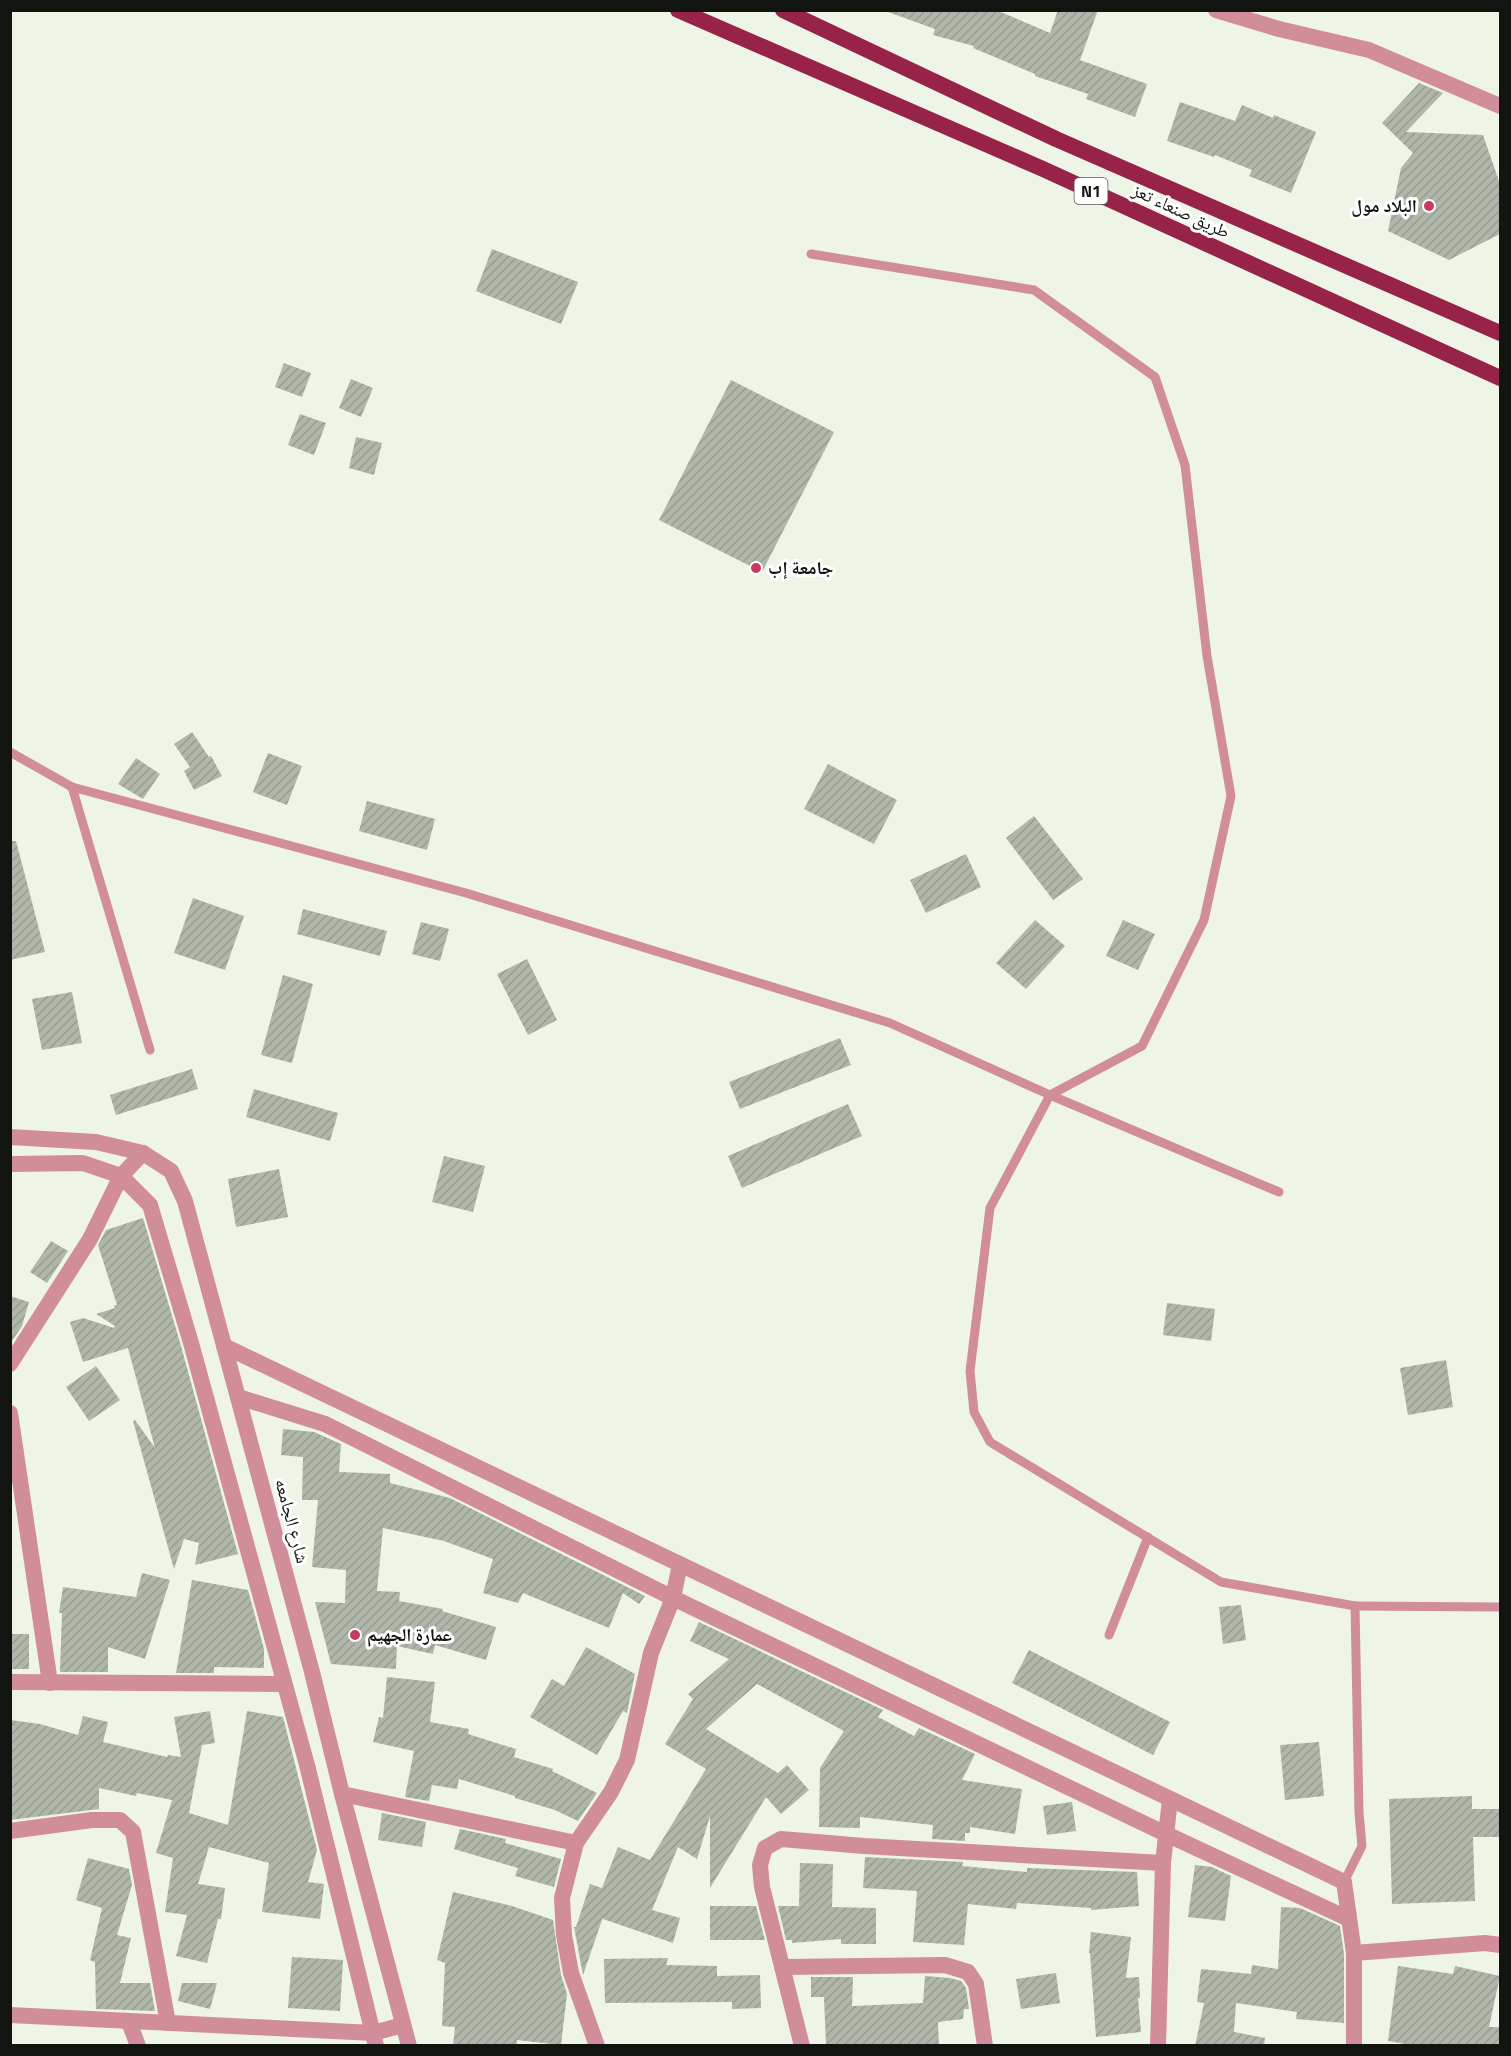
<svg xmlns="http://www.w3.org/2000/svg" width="1511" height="2056" font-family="'Titillium Web','Noto Naskh Arabic',sans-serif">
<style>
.building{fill:url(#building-hatch)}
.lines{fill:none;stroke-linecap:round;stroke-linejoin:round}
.service{stroke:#d18d99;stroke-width:9}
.minor{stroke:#d18d99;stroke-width:16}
.tertiary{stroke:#d18d99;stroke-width:16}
.trunk{stroke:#982348;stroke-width:16}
.poi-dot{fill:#c73862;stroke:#fff;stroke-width:2}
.labels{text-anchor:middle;stroke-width:6;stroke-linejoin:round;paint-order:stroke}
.shield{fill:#fff;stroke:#595a58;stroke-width:1.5}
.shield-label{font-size:16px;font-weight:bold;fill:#121410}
.poi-label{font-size:18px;font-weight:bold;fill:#121410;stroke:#fff;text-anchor:start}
.street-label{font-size:18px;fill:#121410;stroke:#fff}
</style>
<defs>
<pattern id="building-hatch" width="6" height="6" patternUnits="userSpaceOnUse" patternTransform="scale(1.5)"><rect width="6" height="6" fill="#b0b7aa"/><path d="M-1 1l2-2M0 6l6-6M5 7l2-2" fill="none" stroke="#969c91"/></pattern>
</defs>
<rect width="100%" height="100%" fill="#eef5e6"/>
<!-- building -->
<g class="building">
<polygon points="888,10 996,10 1050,33 1058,10 1098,10 1080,60 1147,84 1135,117 1086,99 1088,94 1035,76 1035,74 973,48 974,46 933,35 935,29 888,12"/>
<polygon points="1419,83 1443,93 1406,132 1483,135 1500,184 1500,234 1449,260 1388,231 1401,168 1413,153 1382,123"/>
<polygon points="1180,102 1235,121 1242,105 1273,118 1274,115 1316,132 1291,193 1249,176 1252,170 1215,155 1214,157 1167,141"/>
<polygon points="492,249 578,282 561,324 476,291"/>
<polygon points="284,363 311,373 302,397 275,387"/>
<polygon points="351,379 373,388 361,417 339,408"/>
<polygon points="731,380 834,432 762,572 659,520"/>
<polygon points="300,414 326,423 314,455 288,445"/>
<polygon points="356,437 382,443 374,475 349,468"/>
<polygon points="192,732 209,757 211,756 222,776 194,790 184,771 190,767 174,744"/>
<polygon points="268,753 302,766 287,805 253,792"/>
<polygon points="136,758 160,774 143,799 118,784"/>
<polygon points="828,764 897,800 874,844 804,809"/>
<polygon points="367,801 435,819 427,850 359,831"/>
<polygon points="1034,816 1083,879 1053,900 1006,838"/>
<polygon points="10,841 16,841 45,952 10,960"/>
<polygon points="966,854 981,887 926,913 910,880"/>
<polygon points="193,898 244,916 225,970 174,953"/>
<polygon points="303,909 387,931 380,956 297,934"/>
<polygon points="1035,920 1065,946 1026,989 996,963"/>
<polygon points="1123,920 1155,934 1138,970 1106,956"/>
<polygon points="421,922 449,929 440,961 412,954"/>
<polygon points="527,959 557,1020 528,1035 497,974"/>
<polygon points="283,975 313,984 292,1063 261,1055"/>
<polygon points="72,992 82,1043 42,1050 32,999"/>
<polygon points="840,1038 851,1065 740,1109 729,1082"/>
<polygon points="192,1069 198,1089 116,1115 110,1095"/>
<polygon points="254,1089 338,1113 330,1141 246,1117"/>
<polygon points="848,1104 862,1136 742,1188 728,1156"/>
<polygon points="444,1156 485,1166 473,1212 432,1202"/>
<polygon points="279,1169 288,1217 236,1227 228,1179"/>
<polygon points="143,1218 181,1346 238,1554 195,1565 199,1543 184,1539 174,1569 133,1421 135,1420 155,1448 128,1348 83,1362 70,1322 83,1318 114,1328 115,1326 96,1314 115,1308 114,1306 117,1305 98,1245 106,1230"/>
<polygon points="51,1241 68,1251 47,1283 30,1272"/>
<polygon points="10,1296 29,1302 22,1326 10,1344"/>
<polygon points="1167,1303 1215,1309 1211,1341 1163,1335"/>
<polygon points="1446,1360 1453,1407 1408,1415 1400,1368"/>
<polygon points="96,1366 120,1400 89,1421 66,1387"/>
<polygon points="283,1429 314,1432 341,1444 339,1472 390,1474 390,1483 450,1498 645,1596 639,1604 623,1593 609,1628 523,1593 518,1603 483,1593 493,1559 444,1541 383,1528 377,1591 400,1592 399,1601 443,1609 442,1611 496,1627 486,1660 435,1645 433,1654 397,1646 396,1669 331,1664 315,1602 345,1603 346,1570 312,1567 318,1500 302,1500 303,1457 281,1455"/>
<polygon points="142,1573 170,1580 145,1659 108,1647 108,1672 60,1672 62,1613 59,1613 63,1587 136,1597"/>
<polygon points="192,1580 248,1590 264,1649 264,1668 214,1667 214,1673 176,1673"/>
<polygon points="1241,1605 1246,1640 1223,1644 1219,1607"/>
<polygon points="699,1622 883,1710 878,1717 914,1736 919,1728 975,1754 962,1780 1022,1789 1015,1834 970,1827 970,1833 965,1833 965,1841 932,1839 933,1825 860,1817 860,1828 819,1827 820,1768 844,1731 757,1684 706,1729 778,1773 787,1765 809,1790 781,1814 766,1797 710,1888 710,1816 697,1859 678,1847 652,1910 680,1918 673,1943 603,1919 603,1917 583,1975 574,1927 576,1927 590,1884 602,1888 618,1847 650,1860 706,1769 665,1744 693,1699 688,1694 729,1659 690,1641"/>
<rect x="10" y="1634" width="19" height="35"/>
<polygon points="586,1647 635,1674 627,1713 623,1711 597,1755 530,1717 552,1679 564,1686"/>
<polygon points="1029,1650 1170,1722 1153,1755 1012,1683"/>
<polygon points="387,1677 435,1682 430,1722 469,1729 468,1734 516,1749 514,1757 553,1769 552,1771 597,1793 578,1821 555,1810 515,1798 515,1796 459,1779 457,1789 432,1785 429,1801 405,1797 414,1751 373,1742 379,1717 383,1718"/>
<polygon points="210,1711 215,1743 202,1745 189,1813 228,1825 247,1711 283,1717 317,1850 308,1882 324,1884 320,1919 262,1912 269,1863 209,1847 198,1884 225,1888 221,1919 218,1919 207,1963 176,1956 187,1915 165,1912 173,1858 156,1853 172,1800 137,1793 136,1796 99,1788 99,1809 10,1820 10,1720 40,1724 78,1735 83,1716 108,1722 103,1742 167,1757 168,1755 181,1757 174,1717"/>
<polygon points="1319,1742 1324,1796 1285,1800 1280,1745"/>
<polygon points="1472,1796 1472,1809 1500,1809 1500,1837 1473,1837 1475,1901 1392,1904 1389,1799"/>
<polygon points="1072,1802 1076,1831 1047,1835 1043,1806"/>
<polygon points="382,1813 426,1822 422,1847 378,1840"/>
<polygon points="460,1829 506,1839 505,1843 561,1859 554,1887 515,1876 518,1868 454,1849"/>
<polygon points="865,1857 963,1862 962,1866 1027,1872 1027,1868 1137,1872 1139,1906 1091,1910 1091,1908 1017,1903 1016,1909 968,1904 964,1945 913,1942 917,1891 863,1888"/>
<polygon points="88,1858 129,1869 132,1885 117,1935 131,1938 120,1983 150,1983 155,2011 96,2009 95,1962 90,1960 102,1908 76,1900"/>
<polygon points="800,1863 833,1864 832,1907 876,1908 876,1944 841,1944 841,1939 792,1943 792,1940 786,1940 778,1906 799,1906"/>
<polygon points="1195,1865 1212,1867 1231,1876 1225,1921 1188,1917"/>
<polygon points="453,1892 512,1906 553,1920 561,1975 567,1994 561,2045 517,2040 517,2046 453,2046 455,2027 442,2026 445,1963 437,1960"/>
<polygon points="710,1906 756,1906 765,1940 710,1940"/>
<polygon points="1281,1907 1300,1908 1340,1926 1344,1954 1344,2023 1296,2019 1297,2012 1236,2003 1234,2032 1265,2038 1264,2046 1195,2046 1204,2003 1197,2002 1201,1969 1251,1974 1252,1965 1278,1969"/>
<polygon points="1091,1932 1131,1937 1126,1978 1139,1977 1140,1998 1138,1998 1141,2032 1096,2037 1090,1953 1089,1953"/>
<polygon points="292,1957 343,1960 340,2011 288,2008"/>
<polygon points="668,1958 666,1965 717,1966 717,1976 760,1975 761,2008 732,2009 732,2002 605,2003 604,1959"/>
<polygon points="1398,1966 1453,1974 1455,1966 1500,1976 1489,2027 1500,2027 1500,2046 1417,2046 1388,2041"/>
<polygon points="1056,1973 1060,2003 1021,2009 1016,1979"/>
<polygon points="925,1976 950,1978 961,1981 966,1988 969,2009 964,2009 963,2019 938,2022 939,2046 826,2046 824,1997 811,1997 811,1977 853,1977 852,2006 923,2003"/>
<polygon points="182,1983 217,1983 210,2009 178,2001"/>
</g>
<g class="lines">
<!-- service -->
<g class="service">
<polyline points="811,254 1034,290 1155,377 1185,465 1207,656 1231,796 1204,920 1142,1046 1050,1095 990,1208 970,1371 974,1412 990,1442 1221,1582 1355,1606 1359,1813 1362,1846 1344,1882"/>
<polyline points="10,752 72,787 466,893 890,1023 1050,1095 1279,1192"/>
<polyline points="72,787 150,1050"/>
<polyline points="1355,1606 1500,1607"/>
<polyline points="1109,1635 1148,1537"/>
</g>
<!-- minor -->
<g class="minor">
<polyline points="1216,10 1279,29 1369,50 1500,106"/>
<polyline points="224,1346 1344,1882 1354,1953 1354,2046"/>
<polyline points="10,1364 90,1239 121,1176 143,1153"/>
<polyline points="238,1397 325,1424 673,1598 1166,1834 1349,1919"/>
<polyline points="10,1413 50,1683"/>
<polyline points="10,1682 283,1684"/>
<polyline points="342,1794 576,1843"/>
<polyline points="10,1831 92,1820 120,1820 133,1832 168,2023"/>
<polyline points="1354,1953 1485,1943 1500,1945"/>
<polyline points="782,1967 945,1965 968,1972 976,1984 985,2046"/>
<polyline points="10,2015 373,2033 403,2025"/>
<polyline points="129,2022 138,2046"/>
<polyline points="597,2046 571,1973 564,1935 562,1898 576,1843 611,1792 627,1760 651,1653 673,1598 680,1564"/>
<polyline points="802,2046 762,1887 760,1865 765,1848 781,1839 864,1846 1163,1863"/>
<polyline points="1158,2046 1163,1863 1170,1799"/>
</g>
<!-- tertiary -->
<g class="tertiary">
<polyline points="10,1137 96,1142 143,1153 171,1171 185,1201 312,1672 342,1794 409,2046"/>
<polyline points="10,1164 83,1163 121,1176 150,1205 191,1343 307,1765 376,2046"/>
</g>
<!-- trunk -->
<g class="trunk">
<polyline points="678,10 1043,169 1500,378"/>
<polyline points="783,10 1056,139 1500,333"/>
</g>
</g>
<!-- markers -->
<g class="poi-dot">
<circle cx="1429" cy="206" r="6"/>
<circle cx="756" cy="568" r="6"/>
<circle cx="355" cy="1635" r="6"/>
</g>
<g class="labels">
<!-- shield labels -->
<rect class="shield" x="1074.5" y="178" width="33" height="26" rx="4.5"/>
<g class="shield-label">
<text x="1091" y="197">N1</text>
</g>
<!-- poi labels -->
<g class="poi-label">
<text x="1417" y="212" text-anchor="end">البلاد مول</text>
<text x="768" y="574">جامعة إب</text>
<text x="367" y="1641">عمارة الجهيم</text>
</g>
<!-- street labels -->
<g class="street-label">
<text transform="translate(1181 211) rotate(25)" y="6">طريق صنعاء تعز</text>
<text transform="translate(292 1521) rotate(75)" y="6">شارع الجامعه</text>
</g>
</g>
<!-- border -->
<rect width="1511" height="2056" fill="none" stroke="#121410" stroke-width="24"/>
</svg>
